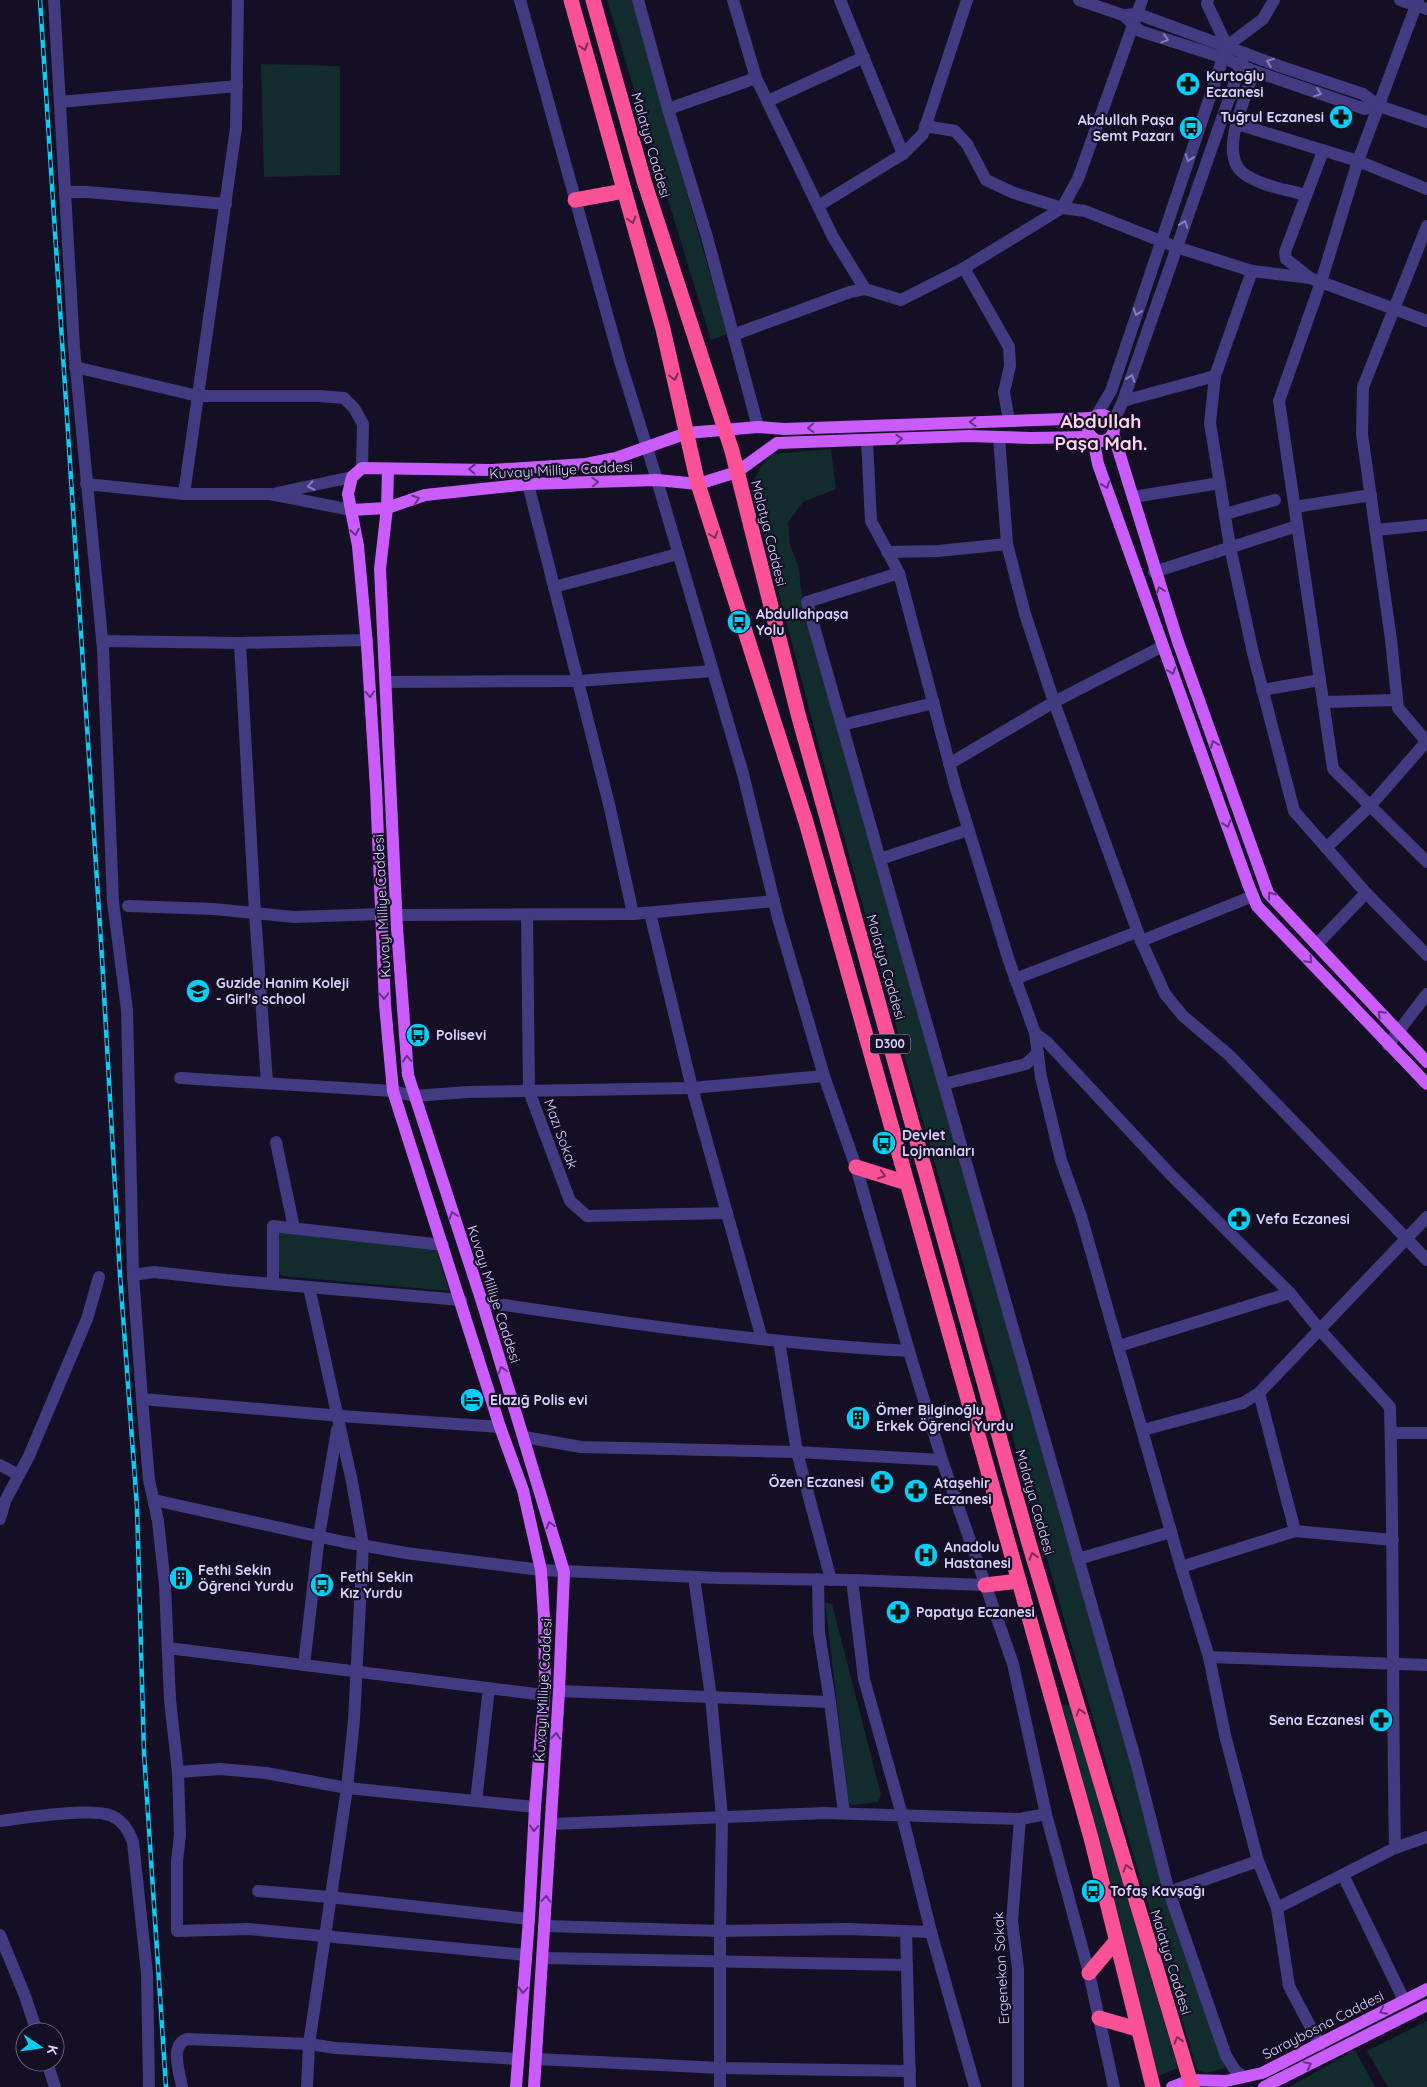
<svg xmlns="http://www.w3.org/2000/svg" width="1427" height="2087" font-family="Quicksand,sans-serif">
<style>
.green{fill:#122c2d}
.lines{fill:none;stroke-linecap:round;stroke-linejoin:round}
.minor{stroke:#433b81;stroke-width:12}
.major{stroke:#ca5cfb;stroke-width:12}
.highway{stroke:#fb5196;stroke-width:15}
.rail-casing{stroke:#06cef6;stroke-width:4.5}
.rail{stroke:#140f24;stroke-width:2.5;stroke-dasharray:8;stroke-linecap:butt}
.oneway{stroke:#877fb9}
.oneway2{stroke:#7c2d57}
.oneway3{stroke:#663285}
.labels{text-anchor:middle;stroke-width:4.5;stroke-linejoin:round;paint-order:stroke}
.shield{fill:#140f24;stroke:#9f98bd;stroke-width:1}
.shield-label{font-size:12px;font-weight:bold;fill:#dad2fe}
.poi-label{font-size:14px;font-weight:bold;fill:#dad2fe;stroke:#140f24;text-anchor:start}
.street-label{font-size:14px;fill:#dad2fe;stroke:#140f24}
.district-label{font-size:19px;font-weight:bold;fill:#fed4ec;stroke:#140f24}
</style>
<rect width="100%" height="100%" fill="#140f24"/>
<!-- green -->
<g class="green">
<polygon points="607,0 632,0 727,334 711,340"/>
<polygon points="261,64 340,66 340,175 264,177"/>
<polygon points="831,449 836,489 803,502 788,522 790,545 798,565 802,595 847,764 978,1222 1053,1492 1143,1805 1225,2068 1206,2073 1197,2070 1079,1671 910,1076 827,776 765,541 753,481 764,462 772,454"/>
<polygon points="281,1231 427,1248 437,1251 449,1291 282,1276 279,1272 278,1234"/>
<polygon points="825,1602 832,1604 881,1795 878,1802 852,1805 849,1803"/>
<polygon points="1070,1704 1178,2068 1158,2076 1081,1773 1062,1705"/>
<polygon points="1427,2021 1427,2087 1388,2087 1367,2051"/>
<polygon points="1355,2050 1375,2087 1289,2087"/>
</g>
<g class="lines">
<!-- minor -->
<g class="minor">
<polyline points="54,0 74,348 103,649 113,902 127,1010 133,1275 142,1399 149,1480 158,1521 165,1585 170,1700 178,1772 180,1835 177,1861 177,1931 248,1929 526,1955"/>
<polyline points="520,0 620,361 657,480 743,774 778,918 824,1076 856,1167 909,1351"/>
<polyline points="638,0 668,109 707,237 758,427"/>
<polyline points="733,0 756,78 833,237 865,289 901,300 964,268 1062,208 1085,211 1176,247 1252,271 1310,278 1427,321"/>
<polyline points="840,0 903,154 923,134 967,0"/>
<polyline points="1079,0 1123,15 1140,31 1224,58 1254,71 1365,109 1379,106"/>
<polyline points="1208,0 1207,4 1227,46"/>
<polyline points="1400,0 1427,9"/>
<polyline points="1418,0 1358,161 1321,282 1279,401 1333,769 1427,862"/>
<polyline points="1123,15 1138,14 1279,66 1363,94 1379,106 1427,122"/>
<path d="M1254 71C1246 97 1218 154 1243 173 1260 186 1285 189 1305 195"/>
<polyline points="768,101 864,57"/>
<polyline points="60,102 237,86"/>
<polyline points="668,109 756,78"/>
<polyline points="1237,124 1358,161 1427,189"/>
<polyline points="925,126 955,131 967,144 986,180 1014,193 1062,208 1078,179 1142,0"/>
<polyline points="65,192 87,192 226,204"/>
<polyline points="818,206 903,154"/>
<polyline points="964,268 1009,347 1010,366 1004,392 1009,421"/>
<polyline points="1252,271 1215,376 1210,423 1230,547 1253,653 1294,811 1366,893 1427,955"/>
<polyline points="1310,278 1286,259 1285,252 1323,151"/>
<polyline points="733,335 850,292 865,289"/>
<polyline points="75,367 198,396 319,396 344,398 354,408 363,424 362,468"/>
<polyline points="1123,401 1215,376"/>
<polyline points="1096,416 1111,391 1227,46 1263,19 1274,0"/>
<polyline points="1113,423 1123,401 1245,53"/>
<polyline points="999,437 1007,544 1025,614 1054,702 1141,941 1165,994 1183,1016 1229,1055 1427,1260"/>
<polyline points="867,440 871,521 899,573 956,789 1009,961 1035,1033 1041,1077 1061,1160 1081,1216 1181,1567 1209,1657 1225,1735 1258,1861 1277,1908 1289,1986 1320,2045"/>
<polyline points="86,484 184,494 270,494 351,510"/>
<polyline points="528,484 609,804 633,914"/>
<polyline points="277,493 352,477"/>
<polyline points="184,494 236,128 238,0"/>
<polyline points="1133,497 1220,483"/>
<polyline points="1295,507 1371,495"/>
<polyline points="1225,514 1275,500"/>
<polyline points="1376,530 1427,525"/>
<polyline points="887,552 938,551 1007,544"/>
<polyline points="1154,572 1297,526"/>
<polyline points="899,573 807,602 1136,1762 1169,1892 1226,2056 1235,2070 1243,2077"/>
<polyline points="554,587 678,554"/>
<polyline points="102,641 240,643 367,640"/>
<polyline points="240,643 255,913 267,1083"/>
<polyline points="386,682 578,681 713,671"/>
<polyline points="1262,690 1320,680"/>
<polyline points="1323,702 1397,700"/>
<polyline points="842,725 934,703"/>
<polyline points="1427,742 1398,708 1391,640 1362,434 1363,387 1427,226"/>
<polyline points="949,764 1054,702 1163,646"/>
<polyline points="1326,848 1370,806 1427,741"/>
<polyline points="880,859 968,830"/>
<polyline points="128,906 214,909 294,917 381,914"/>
<polyline points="650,913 692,1088 762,1339"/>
<polyline points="397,915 633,914 774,901"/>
<polyline points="527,915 529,1091 570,1201 587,1216 727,1213"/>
<polyline points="1141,941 1253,896"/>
<polyline points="1316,945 1366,893"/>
<polyline points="1015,979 1137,932"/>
<path d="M1035 1033 1048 1043 1170 1174 1290 1293 1320 1330 1390 1407C1394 1554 1392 1701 1395 1848"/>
<polyline points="1388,1045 1427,994"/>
<polyline points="180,1078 393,1091 414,1096 468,1092 692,1088 824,1076"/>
<polyline points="944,1084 1026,1064 1038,1053"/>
<polyline points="276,1142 294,1228"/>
<polyline points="133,1275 154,1272 226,1280 461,1300"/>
<polyline points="273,1284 273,1226 443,1245"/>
<path d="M483 1305H505C639 1325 774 1344 909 1351L942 1460 1013 1664 1046 1814 1089 1973 1114 2087"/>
<polyline points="779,1341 797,1452 831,1580"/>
<polyline points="1119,1346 1290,1293"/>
<polyline points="142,1399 341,1416 500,1427"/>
<polyline points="1143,1430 1243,1403 1259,1393 1427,1217"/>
<polyline points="1391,1433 1427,1433"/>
<polyline points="524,1437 581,1447 797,1452 942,1460"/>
<polyline points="0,1465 19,1475"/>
<polyline points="154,1500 344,1542 406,1553 541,1570 720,1578 852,1580 985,1585"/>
<polyline points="0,1519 5,1501 29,1456 87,1319 99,1277"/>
<polyline points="1295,1531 1393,1540"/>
<polyline points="1078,1559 1171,1532"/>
<polyline points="1181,1567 1295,1531 1259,1393"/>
<polyline points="694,1577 711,1697 722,1817 720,1931 720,2087"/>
<polyline points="818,1579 819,1632 830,1702 844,1813"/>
<polyline points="852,1580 864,1679 902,1815 931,1932 975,2087"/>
<polyline points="168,1648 544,1695"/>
<polyline points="1209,1657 1427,1665"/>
<polyline points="304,1665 319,1536 337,1430"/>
<polyline points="559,1691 830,1702"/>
<polyline points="178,1772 220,1769 266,1773 347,1788 535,1807"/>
<polyline points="476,1801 489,1688"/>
<path d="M0 1821C24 1818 92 1807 112 1816 123 1821 129 1831 133 1842L147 1973 149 2087"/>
<polyline points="551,1824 825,1813 1020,1819 1046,1814"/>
<polyline points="1343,1875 1404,2000"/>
<polyline points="258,1891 329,1897 529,1919"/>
<polyline points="1169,1892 1258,1861"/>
<polyline points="1277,1908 1395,1848 1427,1837"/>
<polyline points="544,1926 720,1931 849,1929 931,1932"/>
<polyline points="906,1931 910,2087"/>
<polyline points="0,1935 25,1996 37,2032"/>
<polyline points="542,1958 907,1965"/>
<polyline points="536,2059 721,2068 910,2071"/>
<polyline points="47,2062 55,2087"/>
<path d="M182 2087C180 2073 169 2045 187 2039L309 2044 335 2048 518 2059"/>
<polyline points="307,2087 309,2044 347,1788 354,1720 363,1545 352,1482 309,1287"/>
<polyline points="1018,2087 1018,1969 1012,1921 1020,1819"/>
</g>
<!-- major -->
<g class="major">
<circle cx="1101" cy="428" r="13"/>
<polyline points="1113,433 1177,639 1268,893 1427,1062"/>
<polyline points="1093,438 1098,464 1248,884 1257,906 1427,1084"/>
<polyline points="388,469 387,508 380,569 397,928 408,1075 483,1305 564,1572 559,1691 534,2087"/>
<polyline points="351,510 387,508 425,495 528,484 657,480 698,484 737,472 777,443 969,436 1030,438 1091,437"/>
<polyline points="516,2087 529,1919 535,1807 545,1684 544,1618 541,1570 523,1490 500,1427 393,1091 385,1005 376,789 367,645 358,546 348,494 352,477 362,468 492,470 586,464 616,458 687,433 758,427 784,429 1092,418"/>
<polyline points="1172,2087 1190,2080 1226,2081 1262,2073 1427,1989"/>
<polyline points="1264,2087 1427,2005"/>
</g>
<!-- highway -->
<g class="highway">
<polyline points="571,0 663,329 698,484 806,822 1091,1838 1153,2087"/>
<polyline points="593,0 644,181 732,451 798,714 1028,1540 1192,2087"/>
<polyline points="575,200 624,191"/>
<polyline points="856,1167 907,1183"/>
<polyline points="985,1585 1019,1581"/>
<polyline points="1089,1973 1116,1941"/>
<polyline points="1099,2018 1137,2029"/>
</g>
<!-- rail casing -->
<g class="rail-casing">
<polyline id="rail" points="40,0 102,958 120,1275 137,1507 144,1753 166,2087"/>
</g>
<!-- rail -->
<use href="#rail" class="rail"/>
</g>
<!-- one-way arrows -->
<defs><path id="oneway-chevron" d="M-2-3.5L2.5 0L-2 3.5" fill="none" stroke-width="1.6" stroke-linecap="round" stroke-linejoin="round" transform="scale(1.25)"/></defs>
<g class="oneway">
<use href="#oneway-chevron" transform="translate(1165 39) rotate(18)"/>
<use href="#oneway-chevron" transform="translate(1270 62) rotate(-159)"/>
<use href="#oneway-chevron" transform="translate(1318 93) rotate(19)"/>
<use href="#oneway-chevron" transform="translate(1189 158) rotate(109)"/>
<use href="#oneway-chevron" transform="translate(1184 224) rotate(-71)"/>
<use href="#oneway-chevron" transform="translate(1137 312) rotate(109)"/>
<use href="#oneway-chevron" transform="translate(1131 378) rotate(-71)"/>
<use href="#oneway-chevron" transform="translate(311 486) rotate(168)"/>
</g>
<g class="oneway2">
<use href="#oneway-chevron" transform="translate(584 47) rotate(74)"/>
<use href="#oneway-chevron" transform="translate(632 220) rotate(74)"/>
<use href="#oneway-chevron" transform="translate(674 377) rotate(77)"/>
<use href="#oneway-chevron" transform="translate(714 535) rotate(72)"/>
<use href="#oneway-chevron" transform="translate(882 1175) rotate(18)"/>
<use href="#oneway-chevron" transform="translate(1033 1556) rotate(-107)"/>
<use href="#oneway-chevron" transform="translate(1080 1712) rotate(-107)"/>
<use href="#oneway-chevron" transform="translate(1127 1868) rotate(-106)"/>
<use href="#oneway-chevron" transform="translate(1178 2040) rotate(-107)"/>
</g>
<g class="oneway3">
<use href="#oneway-chevron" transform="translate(973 422) rotate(178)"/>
<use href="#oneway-chevron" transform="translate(811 428) rotate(178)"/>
<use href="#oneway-chevron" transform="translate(899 439) rotate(-2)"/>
<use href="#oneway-chevron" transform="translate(472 469) rotate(-179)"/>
<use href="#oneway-chevron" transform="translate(595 482) rotate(-2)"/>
<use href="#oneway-chevron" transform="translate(1106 485) rotate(70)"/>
<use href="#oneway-chevron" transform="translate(416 499) rotate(-19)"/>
<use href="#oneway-chevron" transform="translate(355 532) rotate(80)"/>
<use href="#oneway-chevron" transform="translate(1160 590) rotate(-108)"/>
<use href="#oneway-chevron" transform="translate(1172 671) rotate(70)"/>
<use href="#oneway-chevron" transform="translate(370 694) rotate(87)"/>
<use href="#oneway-chevron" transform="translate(1214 744) rotate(-110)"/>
<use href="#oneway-chevron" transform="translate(1227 824) rotate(71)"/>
<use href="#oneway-chevron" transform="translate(1271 895) rotate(-126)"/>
<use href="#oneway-chevron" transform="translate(1309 960) rotate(46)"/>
<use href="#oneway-chevron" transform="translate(384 996) rotate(88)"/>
<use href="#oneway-chevron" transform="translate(1381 1014) rotate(-134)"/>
<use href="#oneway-chevron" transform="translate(407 1059) rotate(-94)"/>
<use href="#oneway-chevron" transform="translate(453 1215) rotate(-108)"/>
<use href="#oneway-chevron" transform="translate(502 1370) rotate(-108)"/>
<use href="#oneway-chevron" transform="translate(550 1525) rotate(-106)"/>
<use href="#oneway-chevron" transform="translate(556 1736) rotate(-86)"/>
<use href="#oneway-chevron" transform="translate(534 1828) rotate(93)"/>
<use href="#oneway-chevron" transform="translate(546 1899) rotate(-86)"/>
<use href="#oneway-chevron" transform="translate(523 1990) rotate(94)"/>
<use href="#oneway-chevron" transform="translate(1383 2011) rotate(154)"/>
<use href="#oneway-chevron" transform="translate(1308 2065) rotate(-27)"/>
</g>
<!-- icons -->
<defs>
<g id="pharmacy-disc" transform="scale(1.25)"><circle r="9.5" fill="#06cef6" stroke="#140f24"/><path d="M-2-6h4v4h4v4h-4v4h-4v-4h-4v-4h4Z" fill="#111"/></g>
<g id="bus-disc" transform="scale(1.25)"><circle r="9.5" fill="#06cef6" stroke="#140f24"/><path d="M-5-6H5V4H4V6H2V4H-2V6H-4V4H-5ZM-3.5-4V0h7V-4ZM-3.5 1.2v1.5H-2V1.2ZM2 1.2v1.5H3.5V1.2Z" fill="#111"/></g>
<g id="school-disc" transform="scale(1.25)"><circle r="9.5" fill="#06cef6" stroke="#140f24"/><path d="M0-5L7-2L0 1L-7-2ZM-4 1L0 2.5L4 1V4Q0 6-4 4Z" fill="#111"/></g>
<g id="hotel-disc" transform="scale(1.25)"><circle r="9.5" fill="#06cef6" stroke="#140f24"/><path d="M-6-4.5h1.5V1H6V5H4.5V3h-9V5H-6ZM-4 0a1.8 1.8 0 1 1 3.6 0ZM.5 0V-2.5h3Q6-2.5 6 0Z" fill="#111"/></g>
<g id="building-disc" transform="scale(1.25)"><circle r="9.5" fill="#06cef6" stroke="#140f24"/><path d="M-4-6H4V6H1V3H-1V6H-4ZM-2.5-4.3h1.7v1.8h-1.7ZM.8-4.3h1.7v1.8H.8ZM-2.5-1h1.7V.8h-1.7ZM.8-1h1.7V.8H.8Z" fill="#111"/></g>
<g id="hospital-disc" transform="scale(1.25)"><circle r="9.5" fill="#06cef6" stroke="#140f24"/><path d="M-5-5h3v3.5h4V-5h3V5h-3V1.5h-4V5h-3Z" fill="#111"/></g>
</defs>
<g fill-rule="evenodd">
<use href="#pharmacy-disc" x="1188" y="84"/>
<use href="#pharmacy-disc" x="1341" y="117"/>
<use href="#bus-disc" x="1191" y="128"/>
<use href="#bus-disc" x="739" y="622"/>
<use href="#school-disc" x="198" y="991"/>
<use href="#bus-disc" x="418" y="1035"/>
<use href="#bus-disc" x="884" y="1143"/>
<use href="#pharmacy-disc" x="1239" y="1219"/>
<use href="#hotel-disc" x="472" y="1400"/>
<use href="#building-disc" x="858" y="1418"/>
<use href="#pharmacy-disc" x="882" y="1482"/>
<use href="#pharmacy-disc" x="916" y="1491"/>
<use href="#hospital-disc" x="926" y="1555"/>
<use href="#building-disc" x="181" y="1578"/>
<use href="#bus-disc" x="322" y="1585"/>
<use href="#pharmacy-disc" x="898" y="1612"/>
<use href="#pharmacy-disc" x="1381" y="1720"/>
<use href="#bus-disc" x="1093" y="1891"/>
</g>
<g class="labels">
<!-- shield labels -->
<rect class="shield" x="870" y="1034.5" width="40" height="19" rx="4"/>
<g class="shield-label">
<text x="890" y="1048">D300</text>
</g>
<!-- poi labels -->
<g class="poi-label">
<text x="1206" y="81">Kurtoğlu<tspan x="1206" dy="16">Eczanesi</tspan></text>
<text x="1324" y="122" text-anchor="end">Tuğrul Eczanesi</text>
<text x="1174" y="125" text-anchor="end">Abdullah Paşa<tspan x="1174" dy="16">Semt Pazarı</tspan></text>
<text x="756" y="619">Abdullahpaşa<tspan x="756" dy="16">Yolu</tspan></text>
<text x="216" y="988">Guzide Hanim Koleji<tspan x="216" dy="16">- Girl's school</tspan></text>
<text x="436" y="1040">Polisevi</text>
<text x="902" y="1140">Devlet<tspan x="902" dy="16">Lojmanları</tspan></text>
<text x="1256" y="1224">Vefa Eczanesi</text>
<text x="490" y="1405">Elazığ Polis evi</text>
<text x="876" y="1415">Ömer Bilginoğlu<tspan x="876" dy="16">Erkek Öğrenci Yurdu</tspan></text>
<text x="864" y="1487" text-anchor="end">Özen Eczanesi</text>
<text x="934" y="1488">Ataşehir<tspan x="934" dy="16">Eczanesi</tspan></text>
<text x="944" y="1552">Anadolu<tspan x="944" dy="16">Hastanesi</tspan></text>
<text x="198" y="1575">Fethi Sekin<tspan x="198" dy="16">Öğrenci Yurdu</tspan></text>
<text x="340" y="1582">Fethi Sekin<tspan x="340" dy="16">Kız Yurdu</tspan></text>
<text x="916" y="1617">Papatya Eczanesi</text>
<text x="1364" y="1725" text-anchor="end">Sena Eczanesi</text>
<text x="1110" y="1896">Tofaş Kavşağı</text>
</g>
<!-- street labels -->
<g class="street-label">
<text transform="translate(651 145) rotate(74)" y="5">Malatya Caddesi</text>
<text transform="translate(561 470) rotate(-3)" y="5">Kuvayı Milliye Caddesi</text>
<text transform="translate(769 533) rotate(76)" y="5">Malatya Caddesi</text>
<text transform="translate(382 906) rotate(-93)" y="5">Kuvayı Milliye Caddesi</text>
<text transform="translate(886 967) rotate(74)" y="5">Malatya Caddesi</text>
<text transform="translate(561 1134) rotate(70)" y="5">Mazı Sokak</text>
<text transform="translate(494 1294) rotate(72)" y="5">Kuvayı Milliye Caddesi</text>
<text transform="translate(1035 1502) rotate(74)" y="5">Malatya Caddesi</text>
<text transform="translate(543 1690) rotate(-87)" y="5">Kuvayı Milliye Caddesi</text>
<text transform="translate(1171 1962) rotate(73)" y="5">Malatya Caddesi</text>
<text transform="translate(1001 1968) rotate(-93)" y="5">Ergenekon Sokak</text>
<text transform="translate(1323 2025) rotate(-27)" y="5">Saraybosna Caddesi</text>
</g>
<!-- district labels -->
<g class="district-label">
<text x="1101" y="428">Abdullah<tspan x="1101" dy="22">Paşa Mah.</tspan></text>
</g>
</g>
<!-- north arrow -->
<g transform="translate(40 2047) rotate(103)"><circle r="24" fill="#140f24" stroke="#635d7b"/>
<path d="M0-4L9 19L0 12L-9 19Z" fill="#06cef6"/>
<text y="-8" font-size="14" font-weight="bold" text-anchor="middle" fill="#dad2fe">K</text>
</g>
</svg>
